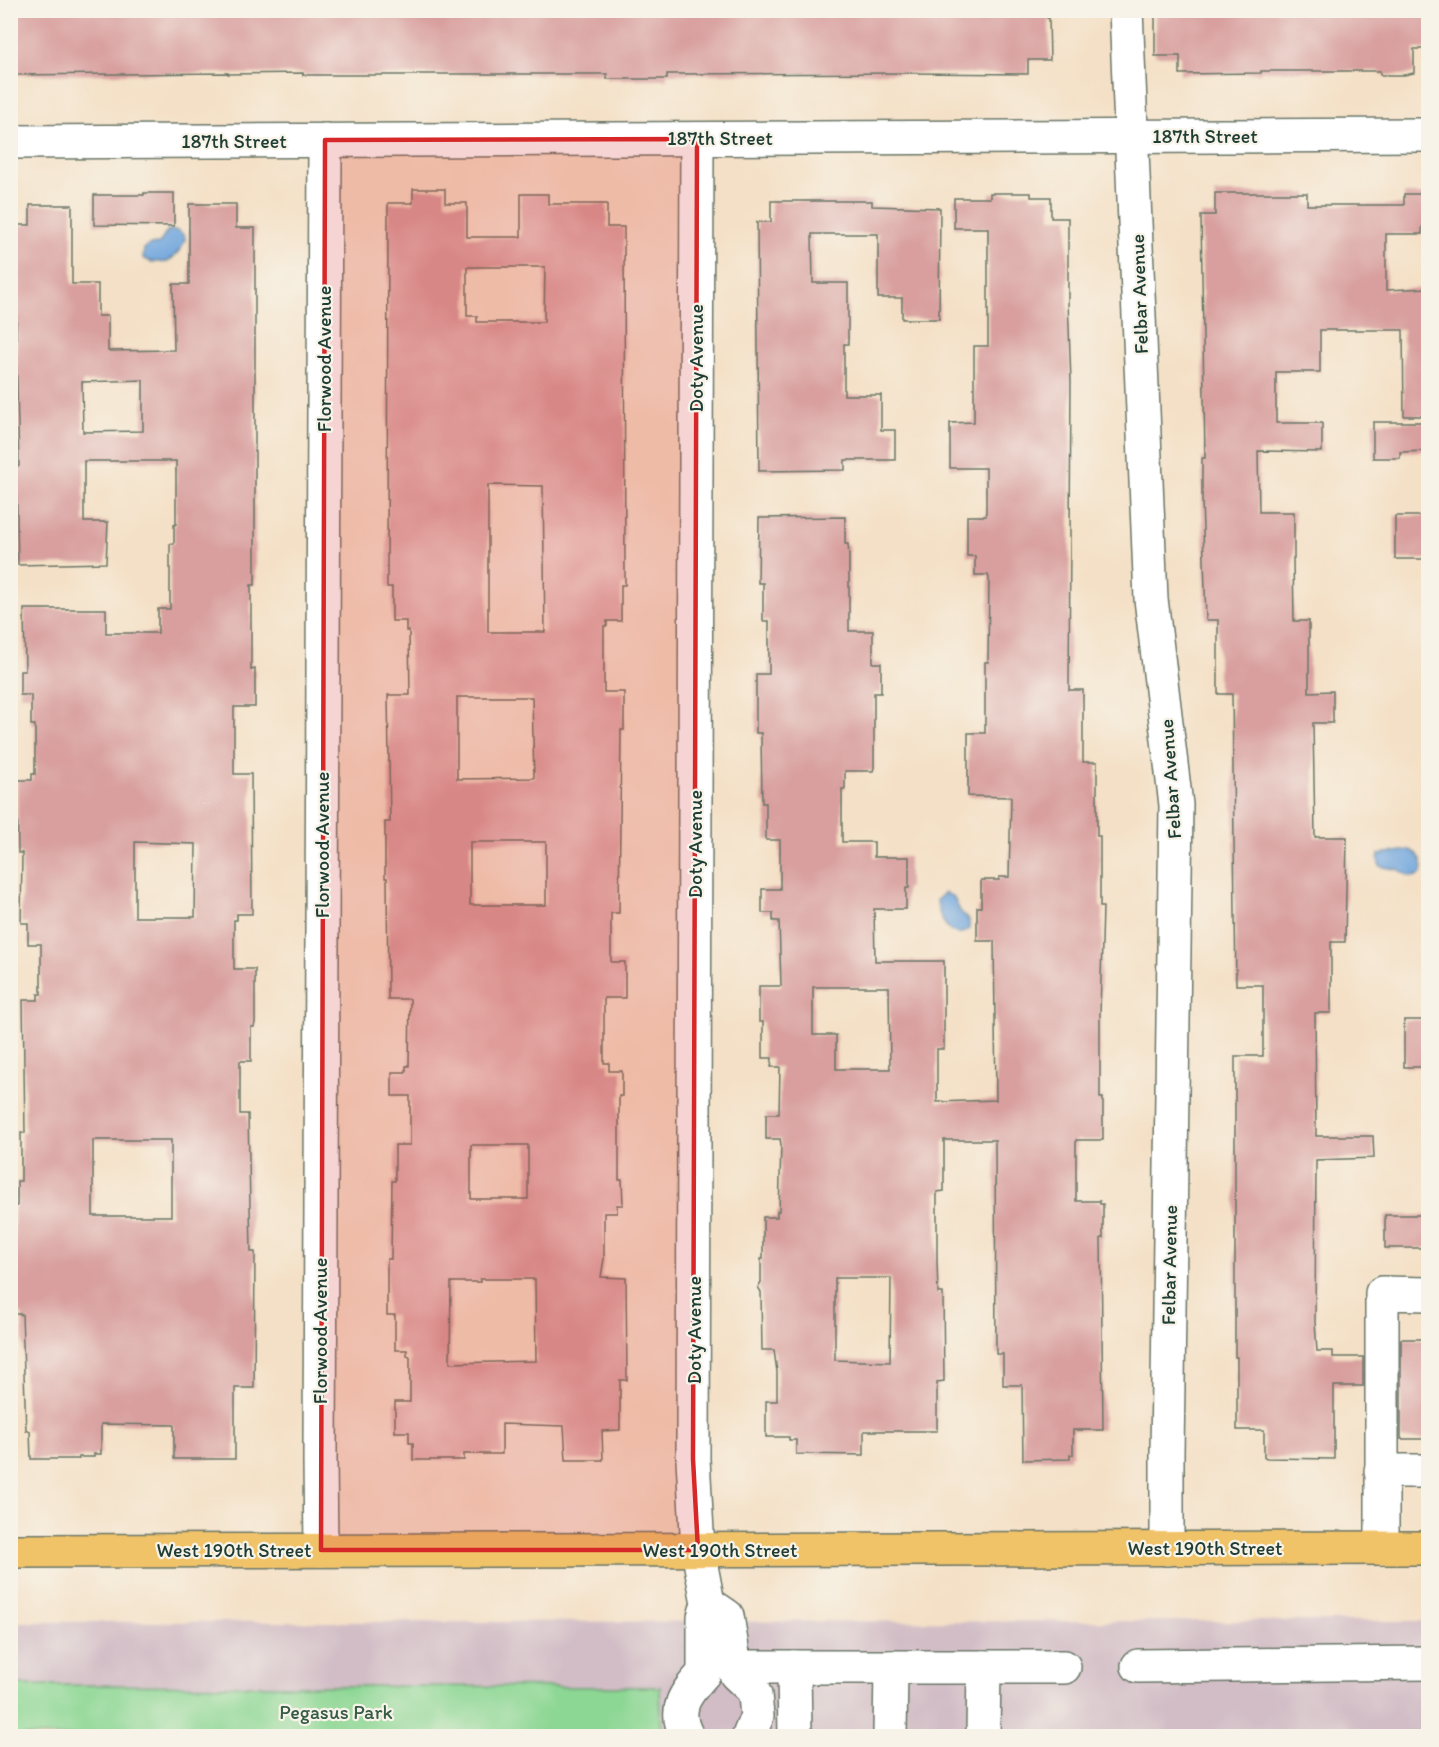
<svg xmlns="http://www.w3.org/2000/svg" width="1439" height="1747" font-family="Itim,sans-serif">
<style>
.industrial{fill:#d2bdc6}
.green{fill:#8dd794;stroke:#568a64;stroke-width:1.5}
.water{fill:#6fa5dd;stroke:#477188;stroke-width:1.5}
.building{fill:#d89f9e;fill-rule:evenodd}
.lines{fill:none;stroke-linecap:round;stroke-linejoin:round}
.minor-casing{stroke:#6a7667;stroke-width:36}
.major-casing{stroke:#6a7667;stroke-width:36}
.path{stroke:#6a7667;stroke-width:4;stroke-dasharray:1.5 4.5;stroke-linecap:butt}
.minor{stroke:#fff;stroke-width:33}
.major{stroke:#f1c369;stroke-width:33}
.marked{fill:#d62828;fill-opacity:0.2;stroke:#d62828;stroke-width:4.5;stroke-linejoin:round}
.labels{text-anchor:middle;stroke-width:4.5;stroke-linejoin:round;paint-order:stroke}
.street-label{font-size:20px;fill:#1f3d34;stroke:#f7f3e8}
.park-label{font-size:20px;fill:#355c47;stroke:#f7f3e8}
</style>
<rect width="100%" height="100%" fill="#f7f3e8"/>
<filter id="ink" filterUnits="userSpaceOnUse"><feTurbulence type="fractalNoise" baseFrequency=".0167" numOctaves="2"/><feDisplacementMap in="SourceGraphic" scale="12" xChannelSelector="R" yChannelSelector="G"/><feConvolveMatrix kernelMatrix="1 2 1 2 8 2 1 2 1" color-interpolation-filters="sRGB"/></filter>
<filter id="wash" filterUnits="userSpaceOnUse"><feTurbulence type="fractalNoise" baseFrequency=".008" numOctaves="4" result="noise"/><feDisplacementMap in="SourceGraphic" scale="24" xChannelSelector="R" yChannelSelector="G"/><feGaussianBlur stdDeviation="1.35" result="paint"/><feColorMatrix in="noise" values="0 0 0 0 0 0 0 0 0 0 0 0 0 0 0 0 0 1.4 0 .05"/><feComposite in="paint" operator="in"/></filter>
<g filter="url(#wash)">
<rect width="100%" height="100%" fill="#f4e0c6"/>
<!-- industrial -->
<polygon class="industrial" points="1428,1621 1428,1736 11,1736 10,1622"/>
<!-- green -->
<polygon class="green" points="11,1685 660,1687 662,1736 11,1736"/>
<!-- water -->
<g class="water">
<path d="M168 230C176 230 180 230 185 237 185 245 174 259 166 262 161 264 157 260 151 262L143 258 144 249 149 245 159 244Z"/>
<path d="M1410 850C1421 855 1425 864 1421 874 1410 881 1406 872 1396 869 1390 868 1386 868 1380 866L1378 860 1379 854Z"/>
<path d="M944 893 953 896 960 911 969 920V929C950 944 938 916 937 900Z"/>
</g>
<g id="blocks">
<!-- building -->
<g class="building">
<polygon points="10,10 1038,10 1038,13 1047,13 1047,18 1049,18 1050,60 1028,60 1028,74 911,73 667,74 667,79 607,79 607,74 417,74 417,75 303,75 303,73 228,74 228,73 10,75"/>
<polygon points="1155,10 1428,10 1428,49 1414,49 1414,73 1404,75 1380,75 1380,71 1261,71 1261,73 1180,74 1180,56 1155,56"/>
<path d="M413 189H445V203H467V237H521V194H548V204H607V227H624L625 585H621V621H607V626H604V692H624V730H621L619 913H611V962H625V998H604V1063H609V1071H622V1096H619V1180H622L623 1205H617V1213H604V1259L601 1277 626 1278 627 1380H620V1430L602 1431 603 1460H566L564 1426 502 1424V1454H464V1460H413V1443H409V1432H395V1402H410V1357L407 1356V1350H395V1315H387V1259H391L392 1181H395V1145H410V1096H392V1072H406V1066H409L410 999H388L387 878H385V822H390L388 695H410L409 631H406V621H392V587H387L388 203H413ZM467 267H545L544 322H477V316H467ZM488 485 543 486 545 632H488ZM457 697H532L534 778 457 779ZM470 842H546V905H470ZM471 1145H528V1199H471ZM480 1279H535L536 1361 450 1363 451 1282H480Z"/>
<polygon points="144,193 174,193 174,226 94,225 94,195 144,195"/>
<path d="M990 193H1031V197H1051V218H1068V301L1071 382 1069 690H1083V762H1097V836H1100V907H1103L1100 1014V1098H1103V1140H1076V1201H1100V1204H1103V1238H1101L1103 1430H1073V1455H1070V1459L1023 1460 1022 1385H1003V1354H996L995 1140H944V1191L937 1192V1263L938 1293H943L944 1381 937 1382V1431H864V1455L796 1454V1440H789V1437H766V1401H777V1372L774 1350H762L761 1292 758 1287 761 1282V1259H763V1217H777V1211H779L781 1145 780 1139H766V1114H779L780 1067H771L772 1058H763V1022H759V986H781L779 921H773V913H762V889H780V840H766V803H762L761 733H756V674H769V621H763V583H758L759 518 845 517V544H848L849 556V631H873V663H881V693H874V768L873 771H845V789H842V842H874V857H909V888H906V909H874L875 961H944V1049H937V1102L996 1100 994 941H977V907H981V880H999V877H1009L1011 797 968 796V733H985V662H988L989 578 988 575H975V556H967V516H986V468H950V423L974 422V346H988V228H954V198H990ZM813 987H889L890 1069H836V1035H813ZM835 1278H891L890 1362 835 1360Z"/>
<polygon points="1215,193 1307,193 1307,205 1404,205 1404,194 1428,194 1428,227 1422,227 1422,234 1386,234 1386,290 1428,288 1428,416 1404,416 1403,330 1320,330 1320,372 1276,372 1276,423 1322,423 1322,452 1258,451 1259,512 1294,512 1294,558 1293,558 1294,621 1309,621 1309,692 1333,691 1333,723 1313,723 1315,837 1347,837 1345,942 1331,942 1331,1013 1315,1013 1316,1136 1373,1136 1374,1158 1316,1160 1315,1322 1317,1351 1333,1351 1333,1357 1363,1357 1363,1386 1334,1386 1334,1459 1267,1458 1264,1457 1264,1430 1237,1430 1237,1357 1235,1357 1235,1056 1263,1056 1263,985 1236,985 1232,694 1218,694 1218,620 1206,620 1202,499 1202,458 1205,458 1201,215 1215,215"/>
<polygon points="771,201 872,201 872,206 940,208 939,319 902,319 902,298 878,298 878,234 812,234 813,283 848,283 848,344 844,344 844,395 881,395 881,430 895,430 895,460 845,460 845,470 759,471 757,222 771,222"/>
<path d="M189 204H236V228H255V585H251V670L255 669V707H234V774H251L252 914H237V920H234V969H255V1023L254 1027H251V1061H240V1114H248L251 1252H255L254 1388H235V1459H174V1425L101 1424V1454H94V1457H79V1459H31L30 1431H26L22 1314H14V1206H17V1181H21V1133H25L23 1000H38V994H41V944H28V923H21L22 853H18L17 780H32V774H35V725H31V695H20V671H25L24 609H106V633H158V609H170V544H174V525L176 524V461H84V522H108L106 563 18 565 16 466H19L16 346 18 225H30V205H72V284H98V316H108V351L174 350 173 284H189ZM143 380V431L83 432 82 382ZM135 842 196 844 195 917H135ZM93 1140H171V1216H93Z"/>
<polygon points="1373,422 1427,422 1428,451 1400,452 1400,458 1373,458"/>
<rect x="1395" y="516" width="33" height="43"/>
<rect x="1404" y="1020" width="24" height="47"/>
<rect x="1385" y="1215" width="43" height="33"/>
<polygon points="1401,1339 1426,1339 1426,1348 1428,1348 1428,1439 1401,1439"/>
</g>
</g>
</g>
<g filter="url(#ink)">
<use href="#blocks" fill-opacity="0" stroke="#6a7667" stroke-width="1.5"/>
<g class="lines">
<!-- minor casing -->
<g class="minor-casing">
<g id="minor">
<polyline points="1126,10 1151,599 1176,805 1167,1454 1167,1549"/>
<polyline points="10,142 1428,135"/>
<polyline points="1381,1471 1428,1471"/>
<polyline points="1382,1548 1382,1293 1428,1294"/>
<polyline points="321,1550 320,1460 325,140"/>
<polyline points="708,1603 727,1616 736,1674 752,1689 755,1695 757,1716 749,1736"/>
<polyline points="1138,1666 1428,1663"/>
<polyline points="736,1667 1064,1667"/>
<polyline points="794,1667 795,1736"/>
<path d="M687 1736C672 1709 686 1693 704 1673V1617L708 1603 698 1550 693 1459 697 139"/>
<polyline points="890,1736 891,1667"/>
<polyline points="983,1736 984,1667"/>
</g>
</g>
<!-- major casing -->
<g class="major-casing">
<polyline id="major" points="10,1551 1428,1548"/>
</g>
<!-- path -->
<polyline class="path" points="552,1733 552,1736"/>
<!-- minor -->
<use href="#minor" class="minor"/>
<!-- major -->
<use href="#major" class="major"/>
</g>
</g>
<!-- marked area -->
<path class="marked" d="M697 139 693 1459 698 1550H321L325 140Z"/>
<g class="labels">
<!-- street labels -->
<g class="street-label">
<text x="1205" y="143">187th Street</text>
<text x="720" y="145">187th Street</text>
<text x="234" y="148">187th Street</text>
<text transform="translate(1139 294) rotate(-92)" y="7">Felbar Avenue</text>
<text transform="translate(696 358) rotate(-90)" y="7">Doty Avenue</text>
<text transform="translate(324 359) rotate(-90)" y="7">Florwood Avenue</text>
<text transform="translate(1170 779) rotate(-94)" y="7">Felbar Avenue</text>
<text transform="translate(695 844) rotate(-90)" y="7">Doty Avenue</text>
<text transform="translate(322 845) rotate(-90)" y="7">Florwood Avenue</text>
<text transform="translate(1169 1265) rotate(-89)" y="7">Felbar Avenue</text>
<text transform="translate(694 1330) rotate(-90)" y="7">Doty Avenue</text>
<text transform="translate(320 1331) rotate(-90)" y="7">Florwood Avenue</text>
<text x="1205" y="1555">West 190th Street</text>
<text x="234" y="1557">West 190th Street</text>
<text x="720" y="1557">West 190th Street</text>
</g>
<!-- park labels -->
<g class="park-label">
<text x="336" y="1719">Pegasus Park</text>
</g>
</g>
<!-- margin -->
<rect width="1439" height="1747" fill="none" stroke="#f7f3e8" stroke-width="36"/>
</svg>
